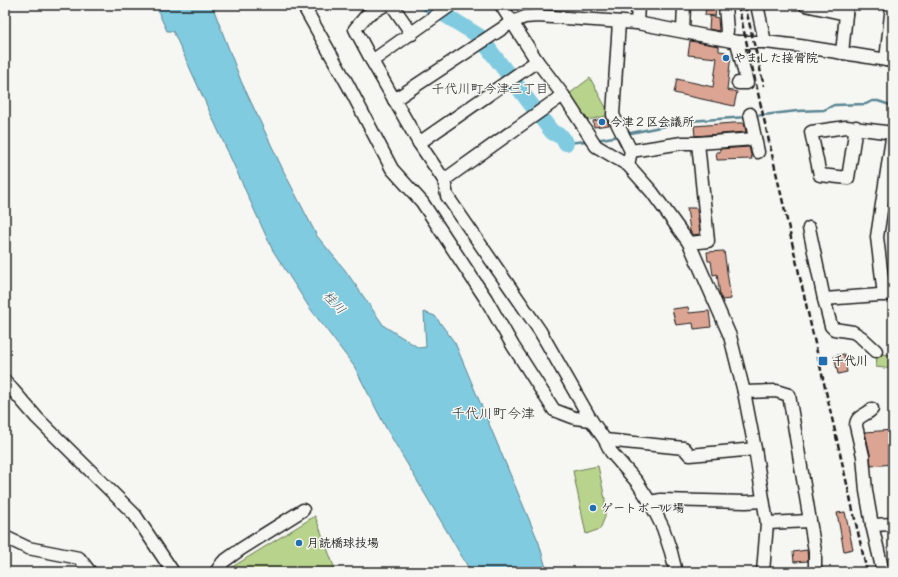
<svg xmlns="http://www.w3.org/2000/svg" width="898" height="577" font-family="'Comic Neue','Klee One',sans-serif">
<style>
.green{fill:#b8d48c;stroke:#6a7854}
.water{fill:#81cbe1;stroke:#598592}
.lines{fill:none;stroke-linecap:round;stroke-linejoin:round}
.stream{stroke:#598592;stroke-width:2.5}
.river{stroke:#81cbe1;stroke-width:16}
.building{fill:#dca593;stroke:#1c1c1c}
.minor-casing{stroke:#1c1c1c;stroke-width:15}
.minor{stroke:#f6f6f2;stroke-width:12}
.rail{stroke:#1c1c1c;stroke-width:2.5;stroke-dasharray:6 3;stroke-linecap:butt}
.poi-dot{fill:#1f6fb2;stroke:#f6f6f2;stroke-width:1.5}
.labels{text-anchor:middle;stroke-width:3;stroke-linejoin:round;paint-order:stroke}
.poi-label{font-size:12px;font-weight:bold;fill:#1c1c1c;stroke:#f6f6f2;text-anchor:start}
.neighbourhood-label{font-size:13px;fill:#1c1c1c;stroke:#f6f6f2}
.water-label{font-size:13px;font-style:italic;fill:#3f5961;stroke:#f6f6f2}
.quarter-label{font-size:14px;fill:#1c1c1c;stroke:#f6f6f2}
</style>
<rect width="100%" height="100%" fill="#f6f6f2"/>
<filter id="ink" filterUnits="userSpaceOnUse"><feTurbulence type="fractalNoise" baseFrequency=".025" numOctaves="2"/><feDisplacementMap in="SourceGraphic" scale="8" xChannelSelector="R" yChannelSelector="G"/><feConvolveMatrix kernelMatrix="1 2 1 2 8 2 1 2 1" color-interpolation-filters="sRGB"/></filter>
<g filter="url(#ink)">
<!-- green -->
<g class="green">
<polygon points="590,78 610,115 588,120 569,94"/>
<polygon points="881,354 893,355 893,369 876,367 877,356"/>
<polygon points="598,466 605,499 605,517 600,529 586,534 573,471"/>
<polygon points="315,516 336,572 228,572 229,569"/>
</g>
<!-- water -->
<polygon class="water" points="156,5 212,5 241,81 284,172 317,236 345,270 384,326 419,348 426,347 424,312 435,316 455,343 539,543 547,572 471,572 386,428 354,366 309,307 272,249 173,31 167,31 160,16"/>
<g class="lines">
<!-- stream -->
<g class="stream">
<polyline points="754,116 797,111 824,110 834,105 866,104 872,101 878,101 893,106"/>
<polyline points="626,134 689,121 747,117"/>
<polyline points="596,140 619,136"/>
<polyline points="566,143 587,141"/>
</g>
<!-- river -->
<polyline class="river" points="429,5 479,36 552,132 562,137 566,143"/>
</g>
<!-- building -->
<g class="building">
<polygon points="706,5 717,5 715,16 705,15"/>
<polygon points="710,16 718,18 719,31 709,29"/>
<polygon points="690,41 719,46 719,51 726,52 726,54 731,55 727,90 737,92 734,106 674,93 677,79 713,87 717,58 688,55"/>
<polygon points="606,118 609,125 594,127 593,121"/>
<polygon points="733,123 744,123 746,132 695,136 694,126"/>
<polygon points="749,147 752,159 717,160 716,152 720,152 720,149"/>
<polygon points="687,208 696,208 697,210 700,234 693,235 690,231"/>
<polygon points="724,251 731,299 722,300 720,295 717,274 713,275 711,261 708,261 707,252"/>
<polygon points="688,307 689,313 709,311 711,327 694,329 693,323 676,325 672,309"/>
<polygon points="844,354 847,372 838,374 834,356"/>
<polygon points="893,430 893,464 871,466 870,454 865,432"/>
<polygon points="845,512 853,549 844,551 837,513"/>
<polygon points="807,550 808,561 794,562 793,552"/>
</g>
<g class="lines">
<!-- minor casing -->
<g class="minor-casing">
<g id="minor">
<polyline points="303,5 348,85 392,169 422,202 486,299 513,346 554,410 575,418 591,420"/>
<polyline points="392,5 412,34"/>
<polyline points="451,5 372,61 419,143 444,180 447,196 540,331 591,420 605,440 611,452 637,482 650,502 663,528 671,552 676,572"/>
<polyline points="501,5 537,61 563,95 596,146 628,165 652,192 689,243 730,336 744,392 755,449 767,523 763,572"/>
<polyline points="757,5 765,42"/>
<polyline points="805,5 846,14"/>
<polyline points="619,22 613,115 631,151 628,165"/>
<polyline points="637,23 638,5"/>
<polyline points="683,31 684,5"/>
<polyline points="725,39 727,31 725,5"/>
<polyline points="737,42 747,83 738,83"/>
<polyline points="842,53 847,5"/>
<polyline points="886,60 892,5"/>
<polyline points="372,61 355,29 367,15 385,5"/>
<polyline points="394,100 512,22 525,17 538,16 637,23 737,42 765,42 800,46 893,61"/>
<polyline points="750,114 758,152"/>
<polyline points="856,127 848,178 820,175 811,132 846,127 893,133"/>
<polyline points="419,143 537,61"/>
<polyline points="631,151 682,143 698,143 755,139"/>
<polyline points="444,180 563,95"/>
<polyline points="809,228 824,299 831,326 834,329 853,332 861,337 876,351"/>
<polyline points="689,243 708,241 698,143"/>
<polyline points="884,295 877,237 893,132"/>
<polyline points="824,299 893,294"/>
<polyline points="5,381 37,418 135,515 173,572"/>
<polyline points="744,392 776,391 789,395 815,551 815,572"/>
<path d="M872 409C866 416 856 415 856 426L863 456 866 491 872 525 883 572"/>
<polyline points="605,440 684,448 690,455 755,449"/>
<polyline points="650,502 661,500 746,502 763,501"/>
<polyline points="767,523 810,521"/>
<polyline points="872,525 893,524"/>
<polyline points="5,537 28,548 79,558 90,572"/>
<polyline points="216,572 223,562 241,549 303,510"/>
</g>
</g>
<!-- minor -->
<use href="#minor" class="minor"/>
<!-- rail -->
<g class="rail">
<polyline points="738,5 867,572"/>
<polyline points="745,5 764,86"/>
</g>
</g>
</g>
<!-- markers -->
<g class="poi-dot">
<circle cx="726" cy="58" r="4"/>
<circle cx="602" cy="122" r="4"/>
<rect x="818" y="356" width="10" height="10" rx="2"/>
<circle cx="593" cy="508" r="4"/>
<circle cx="299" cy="543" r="4"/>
</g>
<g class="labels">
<!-- poi labels -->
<g class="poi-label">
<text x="734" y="62">やました接骨院</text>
<text x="610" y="126">今津２区会議所</text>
<text x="832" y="365">千代川</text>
<text x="601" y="512">ゲートボール場</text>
<text x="307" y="547">月読橋球技場</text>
</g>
<!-- neighbourhood labels -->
<g class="neighbourhood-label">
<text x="490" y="93">千代川町今津三丁目</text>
</g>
<!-- water labels -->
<g class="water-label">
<text transform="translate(335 302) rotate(47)" y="5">桂川</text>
</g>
<!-- quarter labels -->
<g class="quarter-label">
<text x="493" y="418">千代川町今津</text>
</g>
</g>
<!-- margin -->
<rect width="898" height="577" fill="none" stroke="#f6f6f2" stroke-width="20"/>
<rect x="10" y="10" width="878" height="557" fill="none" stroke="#1c1c1c" stroke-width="1.5" filter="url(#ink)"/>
</svg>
